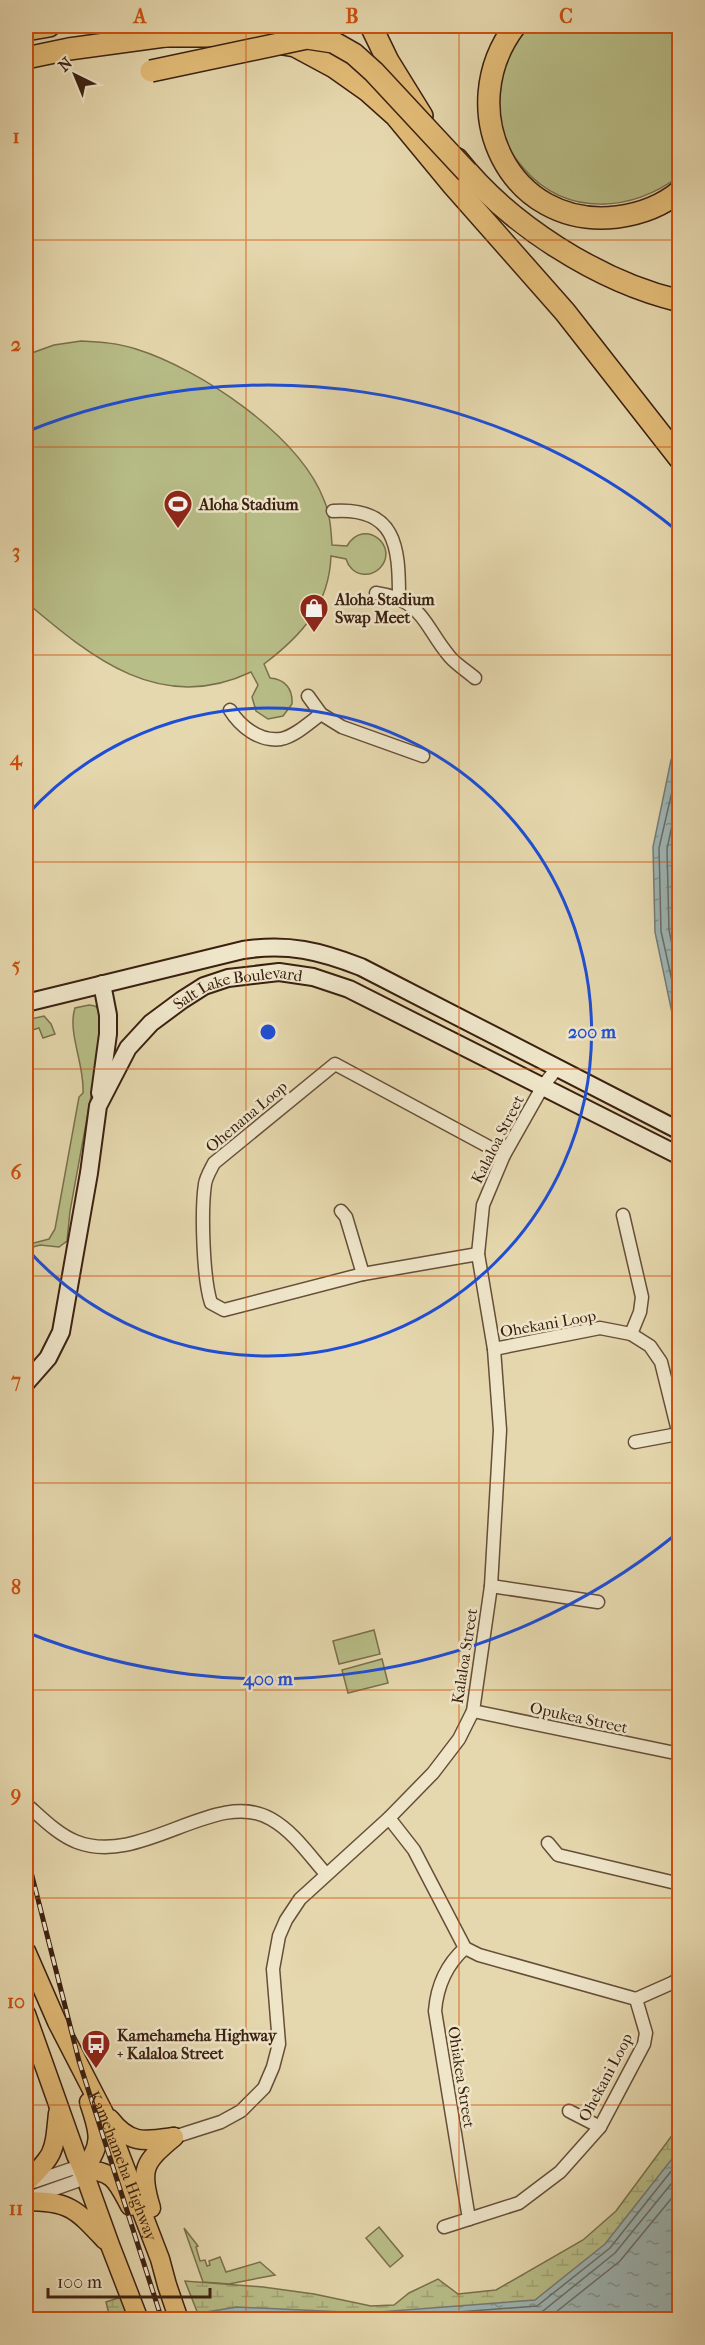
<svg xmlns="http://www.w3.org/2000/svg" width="705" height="2345" font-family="'IM FELL French Canon',serif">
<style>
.green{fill:#b8be88;stroke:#7a6f4c;stroke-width:1.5}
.wetland{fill:url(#wetland-marsh);stroke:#7a6f4c;stroke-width:1.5}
.water{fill:url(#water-ripples);stroke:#757a74;stroke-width:1.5}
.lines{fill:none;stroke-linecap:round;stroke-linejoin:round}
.shore{stroke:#6c6b64;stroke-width:1.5}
.street-casing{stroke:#664e38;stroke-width:15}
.secondary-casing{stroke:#3b2011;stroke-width:20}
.primary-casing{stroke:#3b2011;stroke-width:21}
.highway-casing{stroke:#3b2011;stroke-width:24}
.street{stroke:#efe6ca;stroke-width:12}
.secondary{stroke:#efe6ca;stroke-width:16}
.primary{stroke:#e3bc77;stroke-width:18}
.highway{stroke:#e3bc77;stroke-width:21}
.rail-casing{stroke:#3b2011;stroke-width:5}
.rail{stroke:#efe6ca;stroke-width:3;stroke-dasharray:9;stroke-linecap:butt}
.highway-bridge-casing{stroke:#3b2011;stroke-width:24;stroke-linecap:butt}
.highway-bridge{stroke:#e3bc77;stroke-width:21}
.grid{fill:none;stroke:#ce500d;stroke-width:1.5;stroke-opacity:0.55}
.ring{fill:none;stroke:#1d4ed8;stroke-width:3}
.labels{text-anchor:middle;stroke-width:5;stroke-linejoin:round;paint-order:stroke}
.poi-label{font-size:16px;font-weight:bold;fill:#3b2011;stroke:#efe6ca;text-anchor:start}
.street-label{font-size:16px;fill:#3b2011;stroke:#efe6ca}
.centre{fill:#1d4ed8;stroke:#efe6ca;stroke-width:3}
.ring-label{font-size:18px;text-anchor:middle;font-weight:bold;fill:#1d4ed8;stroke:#efe6ca;stroke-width:5;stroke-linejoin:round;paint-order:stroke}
.neatline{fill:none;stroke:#ce500d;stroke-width:2}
.grid-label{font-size:20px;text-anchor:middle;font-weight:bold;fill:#ce500d}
</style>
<defs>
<pattern id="wetland-marsh" width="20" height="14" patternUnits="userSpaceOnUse" patternTransform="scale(1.5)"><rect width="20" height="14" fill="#b8be88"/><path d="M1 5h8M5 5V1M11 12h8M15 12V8" fill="none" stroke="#9fa374"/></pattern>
<pattern id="water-ripples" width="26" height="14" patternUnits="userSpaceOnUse" patternTransform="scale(1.5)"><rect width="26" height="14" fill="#9cb6b6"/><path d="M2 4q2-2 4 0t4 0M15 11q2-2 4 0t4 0" fill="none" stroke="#809493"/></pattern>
</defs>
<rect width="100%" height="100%" fill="#e6d8ae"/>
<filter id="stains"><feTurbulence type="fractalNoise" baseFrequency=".00333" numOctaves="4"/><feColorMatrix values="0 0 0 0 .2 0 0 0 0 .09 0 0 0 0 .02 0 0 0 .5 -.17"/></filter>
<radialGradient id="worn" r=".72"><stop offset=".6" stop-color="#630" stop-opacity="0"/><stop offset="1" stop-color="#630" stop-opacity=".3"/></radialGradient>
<!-- green -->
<g class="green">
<path d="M528 26H679V176C633 212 567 217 525 170 508 151 501 138 499 113 498 104 494 90 497 81 501 66 515 46 522 32Z"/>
<path d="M81 341C100 342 118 343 136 349 200 369 299 435 324 500 330 514 331 529 332 545L347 546C364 517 400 546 380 568 375 573 368 575 362 574 354 573 348 566 346 559L331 556C329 606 301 636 264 664L270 678C285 679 293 689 292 704L283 716 268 719 256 711 252 697 258 685 251 672C161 715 92 658 26 602V348L29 354 54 345Z"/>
<path d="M89 1005 95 1006 103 1013 94 1080 70 1211 67 1241 59 1247 40 1245 26 1249V1245L49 1239 55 1229 79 1097 83 1093C85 1066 67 1032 75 1008Z"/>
<polygon points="44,1016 51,1024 55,1034 43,1038 39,1028 26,1032 26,1020"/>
<polygon points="374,1630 380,1654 339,1664 333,1641"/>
<polygon points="382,1659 388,1683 348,1693 342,1670"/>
<polygon points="379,2227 403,2256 390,2267 366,2238"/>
<polygon points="184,2228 198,2246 196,2247 200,2261 205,2260 207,2266 210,2265 209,2261 220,2257 226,2272 260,2262 275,2275 229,2284 203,2282"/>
</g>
<!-- wetland -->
<g class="wetland">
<polygon points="679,2126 679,2193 550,2319 200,2319 185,2281 263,2287 314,2294 371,2306 394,2305 409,2293 438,2279 458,2294 496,2290 583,2240 616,2211"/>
<polygon points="121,2297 128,2319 93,2320 109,2314 106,2302"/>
</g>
<!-- water -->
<g class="water">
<polygon points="679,741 679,1046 655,932 653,847 671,760"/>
<polygon points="679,2150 679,2319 156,2320 237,2307 366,2313 535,2300 605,2244"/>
</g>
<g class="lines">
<!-- shore -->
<g class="shore">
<polyline points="680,757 659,848 661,931 680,1017"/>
<polyline points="680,788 667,849 669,930 680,981"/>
<polyline points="680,832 676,850 680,939"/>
<polyline points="194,2320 237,2313 366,2319 537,2306 610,2248 680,2160"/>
<polyline points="456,2320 537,2313 543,2311 615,2253 680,2173"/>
<polyline points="546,2320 620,2261 680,2188"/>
</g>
<!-- street casing -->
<g class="street-casing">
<g id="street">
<path d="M333 511C396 507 399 546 399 597"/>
<path d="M376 593C424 600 423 625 450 657 457 665 467 671 475 678"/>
<polyline points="308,696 321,714 342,727 423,756"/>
<path d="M230 710C240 726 259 742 281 739 295 736 309 723 321 714"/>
<polyline points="341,1211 346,1217 363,1274"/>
<polyline points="623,1215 642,1297 640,1312 631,1334"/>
<path d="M478 1254 363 1274 224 1310 211 1303C203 1278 201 1211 205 1184 206 1177 211 1169 214 1163L335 1064 504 1155"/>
<polyline points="494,1349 600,1328 631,1334 650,1346 661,1362 680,1439"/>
<polyline points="635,1442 678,1434"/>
<polyline points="491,1586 598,1602"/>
<polyline points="473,1711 680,1754"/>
<path d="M26 1804C41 1817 58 1835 77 1842 142 1867 216 1787 271 1819 294 1832 309 1855 326 1874"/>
<polyline points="389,1818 414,1850 465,1948 479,1955 636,1999"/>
<polyline points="548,1843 558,1855 680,1884"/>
<path d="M465 1948C446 1965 437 1986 435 2011L469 2219"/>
<polyline points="569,2111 600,2127"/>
<polyline points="174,2137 221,2122 241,2111 264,2088 273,2067 279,2044 273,1969 279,1936 286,1920 300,1899 389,1818 433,1773 459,1739 473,1711 491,1586 500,1430 494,1349 478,1254 483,1205 504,1155 543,1086 557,1068"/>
<polyline points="27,2184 71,2169 83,2170 77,2181 29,2198"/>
<polyline points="444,2227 519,2203 560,2172 600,2127 644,2044 646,2033 636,1999 672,1983 680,1978"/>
</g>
</g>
<!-- secondary casing -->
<g class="secondary-casing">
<g id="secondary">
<path d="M26 1003 243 950C288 943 320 951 361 967L680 1131"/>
<polyline points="100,1093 108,1034 108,1015 102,984"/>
<path id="s1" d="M26 1383 48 1358 61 1332 89 1173 98 1106 128 1048 151 1023 182 1000 204 986 228 978 279 972 313 977 349 989 680 1156"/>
</g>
</g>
<!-- primary casing -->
<g class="primary-casing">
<g id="primary">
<path id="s2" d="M26 1951 57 2022 104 2113 160 2259 167 2285 179 2320"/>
<polyline points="26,2014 76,2155 83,2170 110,2245 139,2320"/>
<path d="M110 2119C130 2145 145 2141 174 2137"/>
<path d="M83 2170C104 2144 99 2132 89 2102"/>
<path d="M83 2170C114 2170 117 2182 130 2206"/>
<path d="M26 2183C55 2153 54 2154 58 2113"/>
<path d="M26 2201C69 2201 76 2209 105 2240"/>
<path d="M151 2208C139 2169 144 2162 174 2137"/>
</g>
</g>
<!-- highway casing -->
<g class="highway-casing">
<g id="highway">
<polyline points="371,26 388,61 422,116"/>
<path d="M515 26C452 109 509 230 617 217 640 214 662 206 680 191"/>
<polyline points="26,30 49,26"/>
<polyline points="161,36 236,36 295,46 334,67 368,91 396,116 453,185 565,312 680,459"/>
<polyline points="26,58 69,49 172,35"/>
<path d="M457 159C508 224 599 282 680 301"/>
</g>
</g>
<!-- street -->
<use href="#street" class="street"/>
<!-- secondary -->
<use href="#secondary" class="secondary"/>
<!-- primary -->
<use href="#primary" class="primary"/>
<!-- highway -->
<use href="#highway" class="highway"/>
<!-- rail casing -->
<g class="rail-casing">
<polyline id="rail" points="26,1852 79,2061 162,2320"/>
</g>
<!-- rail -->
<use href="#rail" class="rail"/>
<!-- highway-bridge casing -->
<g class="highway-bridge-casing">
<polyline id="highway-bridge" points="151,71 307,38 333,42 354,54 374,72 467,172"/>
</g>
<!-- highway-bridge -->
<use href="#highway-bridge" class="highway-bridge"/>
</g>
<!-- grid -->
<path class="grid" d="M246 26V2320M459 26V2320M26 240H680M26 447H680M26 655H680M26 862H680M26 1069H680M26 1276H680M26 1483H680M26 1690H680M26 1898H680M26 2105H680"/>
<!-- distance rings -->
<g class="ring">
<path d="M27 815A324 324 0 1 1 27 1249"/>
<path d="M675 1535A647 647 0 0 1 26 1632M26 432A647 647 0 0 1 675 529"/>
</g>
<!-- icons -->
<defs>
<g id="stadium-pin" transform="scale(1.5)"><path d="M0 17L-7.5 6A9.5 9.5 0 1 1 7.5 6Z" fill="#8f2418" stroke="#efe6ca"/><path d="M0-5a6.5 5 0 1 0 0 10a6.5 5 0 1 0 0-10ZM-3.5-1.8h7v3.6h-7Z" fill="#fff"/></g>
<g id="shop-pin" transform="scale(1.5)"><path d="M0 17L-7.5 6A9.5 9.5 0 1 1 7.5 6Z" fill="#8f2418" stroke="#efe6ca"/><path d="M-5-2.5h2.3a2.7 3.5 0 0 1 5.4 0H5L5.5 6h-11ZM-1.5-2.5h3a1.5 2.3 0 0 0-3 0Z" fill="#fff"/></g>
<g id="bus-pin" transform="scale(1.5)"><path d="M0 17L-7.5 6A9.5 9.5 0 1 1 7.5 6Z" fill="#8f2418" stroke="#efe6ca"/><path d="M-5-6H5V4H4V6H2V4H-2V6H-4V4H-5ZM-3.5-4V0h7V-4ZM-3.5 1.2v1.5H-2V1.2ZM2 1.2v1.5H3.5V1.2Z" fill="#fff"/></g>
</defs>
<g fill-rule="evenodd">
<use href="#stadium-pin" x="178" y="504"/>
<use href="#shop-pin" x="314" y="608"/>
<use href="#bus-pin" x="96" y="2044"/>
</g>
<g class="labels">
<!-- poi labels -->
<g class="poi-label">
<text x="199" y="510">Aloha Stadium</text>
<text x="335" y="605">Aloha Stadium<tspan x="335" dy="18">Swap Meet</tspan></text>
<text x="117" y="2041">Kamehameha Highway<tspan x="117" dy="18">+ Kalaloa Street</tspan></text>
</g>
<!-- street labels -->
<g class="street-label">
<text dy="6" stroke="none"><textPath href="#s1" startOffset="488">Salt Lake Boulevard</textPath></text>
<text transform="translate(246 1116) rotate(-40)" y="6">Ohenana Loop</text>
<text transform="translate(497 1139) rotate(-63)" y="6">Kalaloa Street</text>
<text transform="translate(548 1323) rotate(-10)" y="6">Ohekani Loop</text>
<text transform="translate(464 1656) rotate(-81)" y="6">Kalaloa Street</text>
<text transform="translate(579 1717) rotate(12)" y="6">Opukea Street</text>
<text transform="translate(462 2077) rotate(81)" y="6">Ohiakea Street</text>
<text transform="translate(605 2077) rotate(-62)" y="6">Ohekani Loop</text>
<text dy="6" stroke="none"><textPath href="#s2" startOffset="236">Kamehameha Highway</textPath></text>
</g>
</g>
<circle cx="268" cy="1032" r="9" class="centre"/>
<g class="ring-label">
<text x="592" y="1038">200 m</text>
<text x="268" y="1685">400 m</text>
</g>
<!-- margin -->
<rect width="705" height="2345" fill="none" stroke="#e6d8ae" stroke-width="66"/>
<!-- north arrow -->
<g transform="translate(75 75) rotate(317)" stroke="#efe6ca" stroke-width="4.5" paint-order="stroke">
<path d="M0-4.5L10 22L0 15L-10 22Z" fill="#3b2011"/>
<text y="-9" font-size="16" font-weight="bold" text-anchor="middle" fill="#3b2011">N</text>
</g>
<!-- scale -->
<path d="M48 2288v9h162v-9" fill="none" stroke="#3b2011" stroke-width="3"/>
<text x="57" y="2288" font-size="18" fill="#3b2011" stroke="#efe6ca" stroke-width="4.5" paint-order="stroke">100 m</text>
<rect x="33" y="33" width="639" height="2279" class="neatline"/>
<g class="grid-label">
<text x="140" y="23">A</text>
<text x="352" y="23">B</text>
<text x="566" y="23">C</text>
<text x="16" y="143">1</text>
<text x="16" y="351">2</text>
<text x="16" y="558">3</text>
<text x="16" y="765">4</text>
<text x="16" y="972">5</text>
<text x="16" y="1179">6</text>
<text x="16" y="1387">7</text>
<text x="16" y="1594">8</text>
<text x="16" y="1801">9</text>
<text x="16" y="2008">10</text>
<text x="16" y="2215">11</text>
</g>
<rect width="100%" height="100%" filter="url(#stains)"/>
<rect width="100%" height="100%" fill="url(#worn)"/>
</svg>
